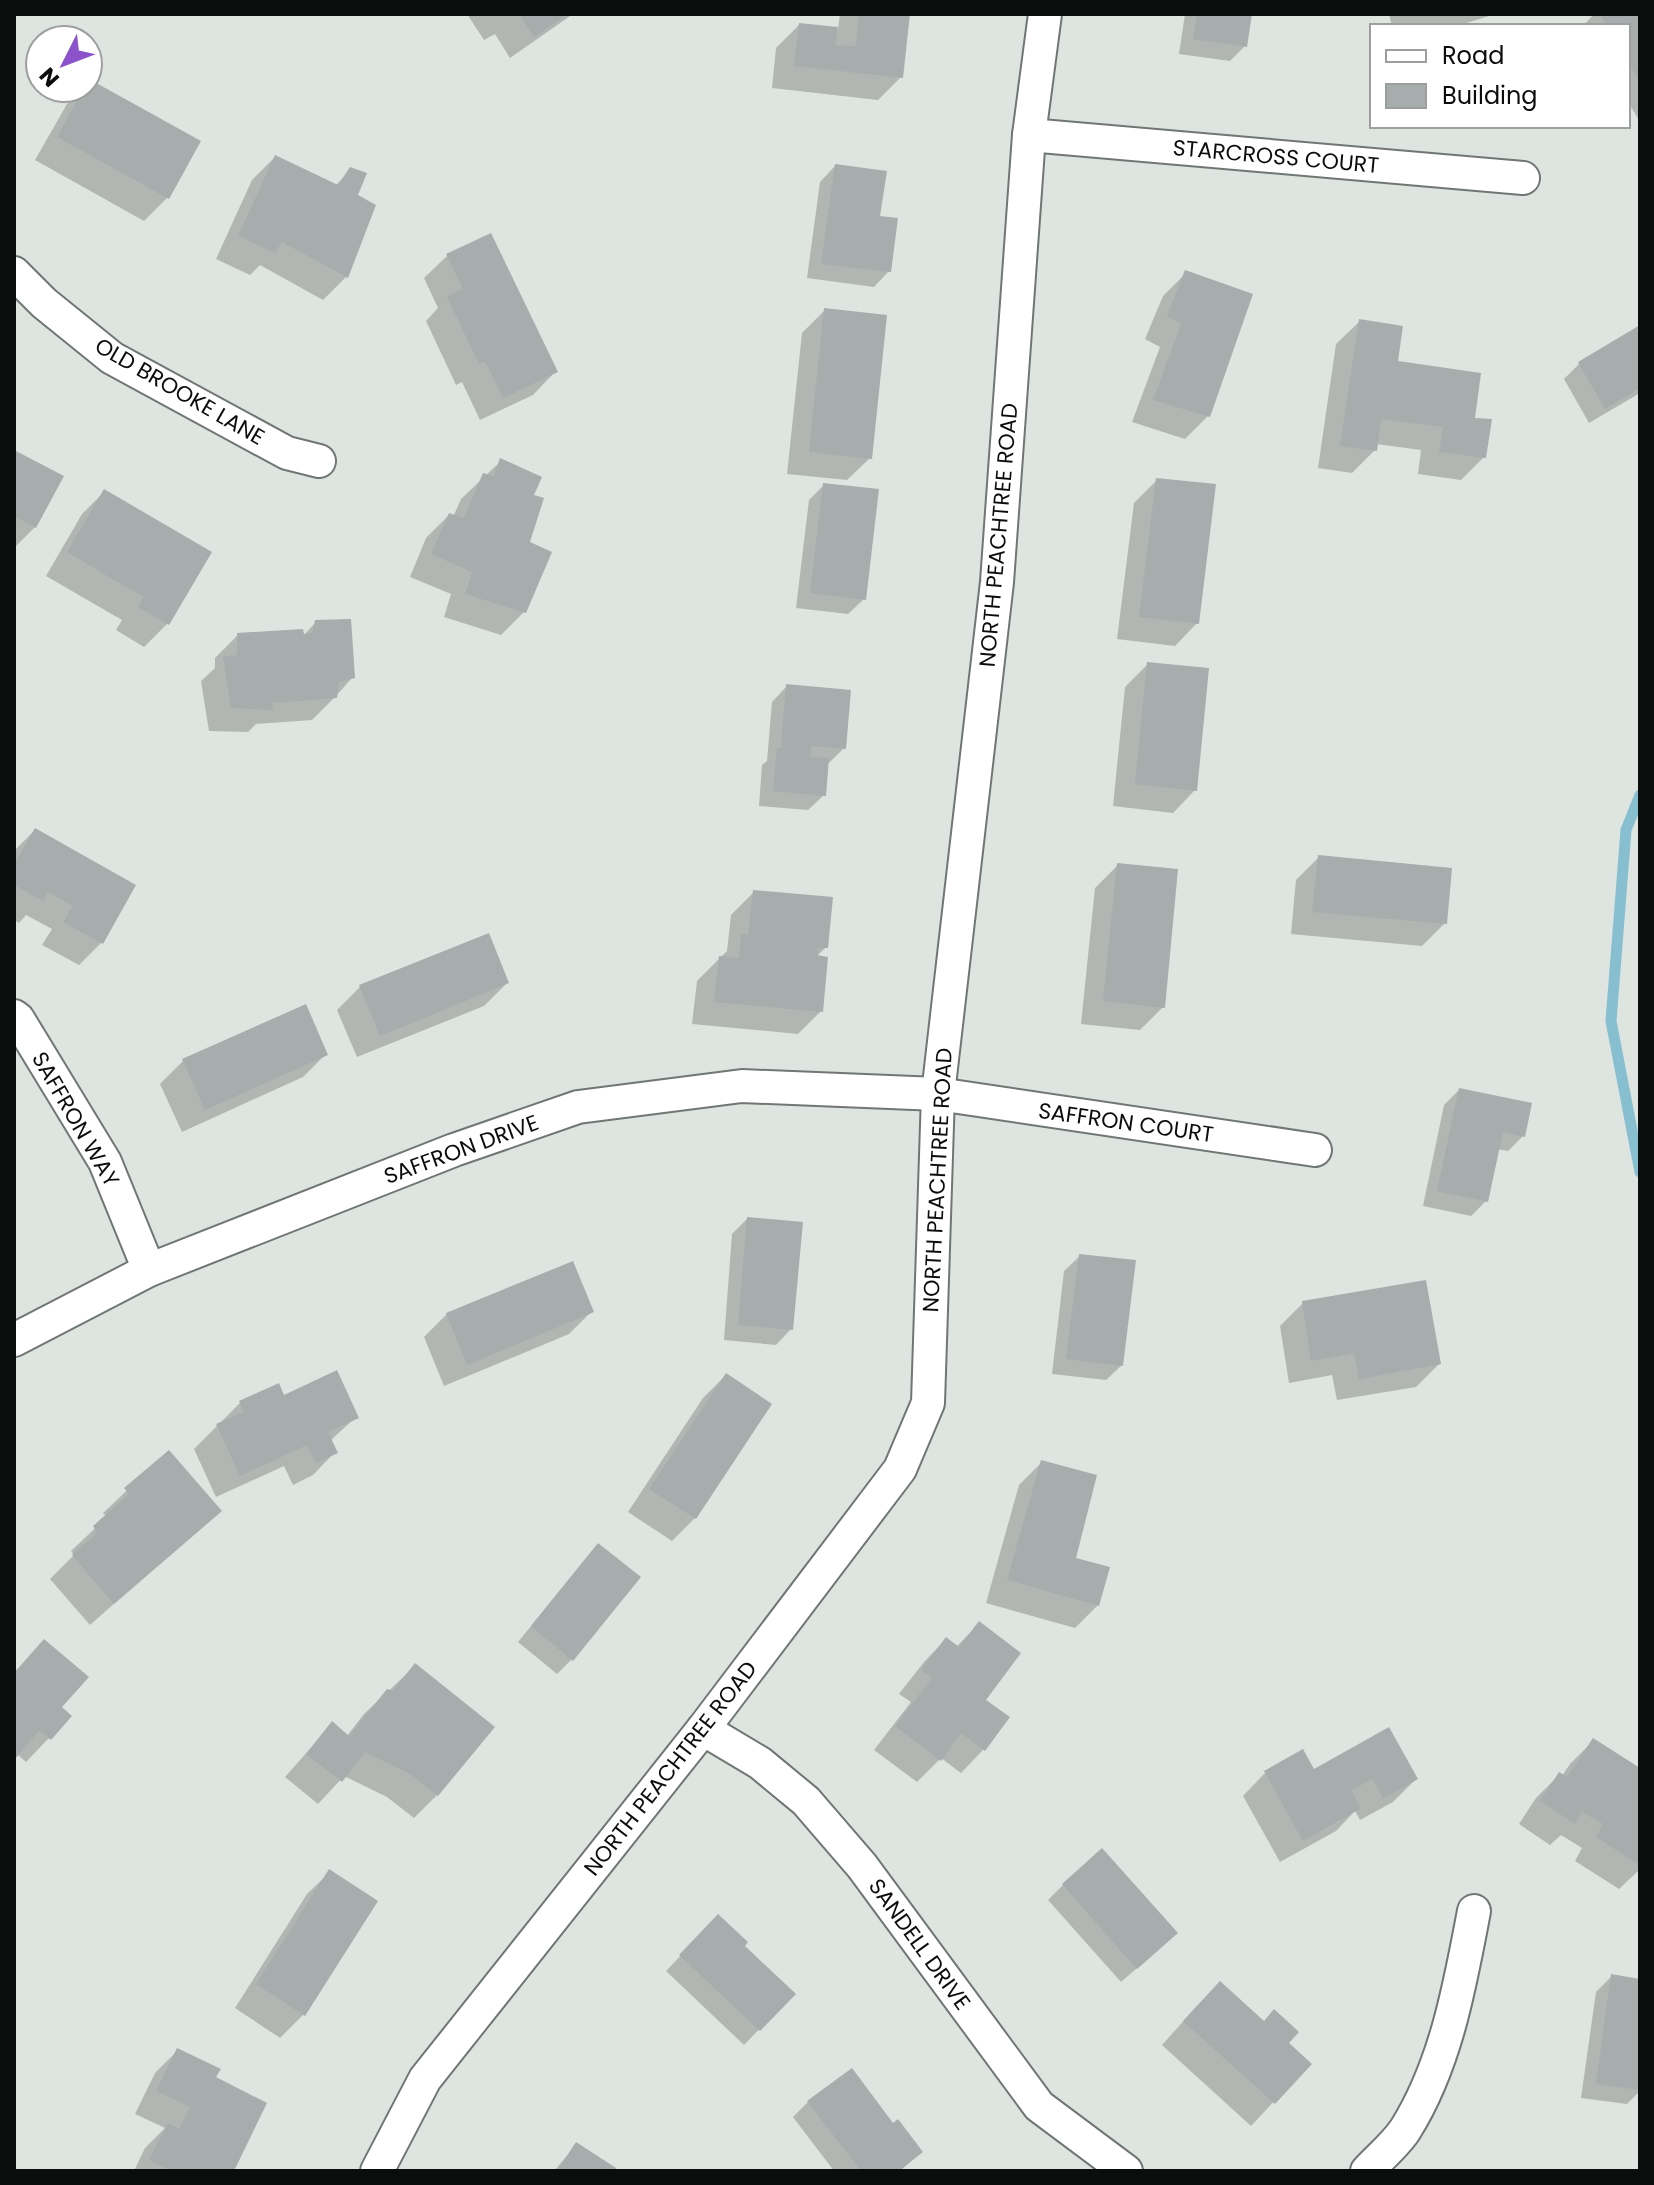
<svg xmlns="http://www.w3.org/2000/svg" width="1654" height="2185" font-family="Poppins,sans-serif">
<style>
.shadow{fill:#0003}
.lines{fill:none;stroke-linecap:round;stroke-linejoin:round}
.stream{stroke:#87bfd0;stroke-width:11}
.building{fill:#a6adac}
.minor-casing{stroke:#707673;stroke-width:36}
.minor{stroke:#fff;stroke-width:32}
.labels{text-anchor:middle;stroke-width:6;stroke-linejoin:round;paint-order:stroke}
.street-label{font-size:22px;fill:#0b0d0c;stroke:#fff}
</style>
<rect width="100%" height="100%" fill="#dee4e0"/>
<!-- shadow -->
<g class="shadow">
<polygon points="467,14 573,14 510,58 495,34 484,40"/>
<polygon points="840,14 908,14 901,77 878,100 772,88 776,48 799,25 838,29"/>
<polygon points="1185,14 1250,14 1245,46 1230,61 1179,54"/>
<polygon points="1389,14 1496,14 1456,26 1392,26"/>
<polygon points="1594,14 1640,14 1639,120 1628,102 1628,26 1583,26"/>
<polygon points="90,81 198,142 167,198 144,221 35,160 67,104 83,88 88,88"/>
<polygon points="275,157 335,186 351,170 355,196 373,206 346,277 323,300 260,265 250,275 216,259 252,180"/>
<polygon points="835,166 878,218 889,271 874,287 807,278 820,182"/>
<polygon points="447,256 555,372 533,395 480,420 462,382 456,385 426,321 438,308 424,278"/>
<polygon points="1186,273 1208,416 1185,439 1132,422 1160,347 1145,339 1163,296"/>
<polygon points="825,310 870,458 847,480 787,474 802,333"/>
<polygon points="1359,322 1396,362 1473,419 1484,457 1461,480 1418,474 1421,450 1376,444 1375,450 1352,473 1318,468 1336,344"/>
<polygon points="1640,328 1640,393 1589,423 1564,379 1579,364"/>
<polygon points="14,452 35,527 14,548"/>
<polygon points="501,461 532,497 524,612 501,635 444,617 451,594 410,577 426,538 449,515 453,517 461,499"/>
<polygon points="1157,480 1197,623 1175,646 1117,639 1134,503"/>
<polygon points="824,485 864,599 848,614 796,608 809,500"/>
<polygon points="105,491 210,553 167,624 144,647 116,630 122,620 46,576 82,514"/>
<polygon points="316,622 353,677 335,697 312,720 256,724 248,732 209,731 201,681 215,668 215,658 238,635 303,636"/>
<polygon points="1148,664 1195,790 1173,813 1113,806 1125,687"/>
<polygon points="787,686 844,748 829,763 826,763 824,795 808,810 759,806 762,765 767,761 772,702"/>
<polygon points="35,830 102,942 79,965 42,945 52,929 26,915 19,923 14,920 14,851"/>
<polygon points="1318,858 1445,923 1422,946 1291,934 1296,880"/>
<polygon points="1118,865 1163,1007 1140,1030 1081,1024 1095,888"/>
<polygon points="754,892 826,947 816,957 821,1011 798,1034 692,1024 697,981 727,951 731,915"/>
<polygon points="507,983 484,1006 357,1057 337,1010 360,987"/>
<polygon points="326,1054 303,1077 182,1132 160,1084 183,1061"/>
<polygon points="1459,1090 1523,1136 1508,1151 1497,1149 1486,1201 1471,1216 1423,1206 1444,1105"/>
<polygon points="747,1219 791,1329 776,1345 724,1340 732,1234"/>
<polygon points="1080,1256 1122,1365 1106,1380 1052,1374 1064,1271"/>
<polygon points="1303,1303 1439,1364 1416,1387 1337,1400 1332,1375 1289,1383 1280,1326"/>
<polygon points="592,1311 569,1334 444,1386 424,1337 447,1314"/>
<polygon points="726,1375 695,1518 672,1541 628,1512 703,1398"/>
<polygon points="283,1397 356,1417 330,1441 335,1452 313,1475 293,1485 284,1466 216,1497 194,1449 240,1403"/>
<polygon points="168,1452 219,1511 90,1625 50,1579 74,1555 71,1551 107,1517 103,1513"/>
<polygon points="1042,1462 1074,1559 1098,1605 1075,1628 986,1603 1019,1485"/>
<polygon points="584,1561 572,1659 557,1674 518,1642"/>
<polygon points="979,1624 983,1701 1007,1718 983,1750 961,1773 941,1758 917,1782 874,1750 911,1702 899,1694 924,1662 946,1639 956,1647"/>
<polygon points="44,1641 59,1707 70,1716 26,1762 17,1754 14,1757 14,1673"/>
<polygon points="415,1666 437,1795 414,1818 387,1797 344,1776 318,1804 285,1777 332,1724 347,1736 364,1714"/>
<polygon points="1593,1741 1640,1771 1640,1869 1619,1889 1575,1861 1582,1848 1561,1835 1550,1845 1519,1824 1536,1798 1559,1775 1562,1776 1570,1764"/>
<polygon points="1313,1772 1416,1779 1393,1802 1360,1820 1355,1811 1336,1831 1280,1862 1243,1796 1265,1773"/>
<polygon points="330,1872 376,1902 303,2015 280,2038 235,2008 307,1894"/>
<polygon points="1063,1885 1160,1948 1121,1982 1048,1900"/>
<polygon points="718,1917 742,1946 793,1994 744,2045 666,1971"/>
<polygon points="1612,1976 1640,1981 1640,2091 1627,2104 1581,2098 1596,1992"/>
<polygon points="1197,2006 1286,2043 1309,2064 1251,2126 1162,2045"/>
<polygon points="178,2050 214,2078 231,2171 134,2171 145,2148 165,2128 135,2114 155,2073"/>
<polygon points="808,2102 893,2126 921,2152 900,2171 834,2171 793,2117"/>
<polygon points="576,2145 612,2171 554,2171"/>
</g>
<g class="lines">
<!-- stream -->
<polyline class="stream" points="1640,795 1626,830 1611,1021 1640,1172"/>
</g>
<!-- building -->
<g class="building">
<polygon points="519,14 568,14 534,37"/>
<polygon points="859,14 910,14 903,78 794,66 799,23 838,27 835,45 856,46"/>
<polygon points="1197,14 1252,14 1247,47 1193,39"/>
<polygon points="1600,14 1640,14 1640,82 1628,62 1628,26 1607,26"/>
<polygon points="89,79 201,141 169,199 57,137 84,88 88,88"/>
<polygon points="275,155 338,185 350,167 367,173 358,195 376,205 348,278 282,242 275,253 238,236"/>
<polygon points="835,164 887,171 880,216 898,218 891,272 821,264"/>
<polygon points="491,233 558,372 503,398 485,361 479,364 447,297 463,289 446,254"/>
<polygon points="1185,270 1253,294 1210,417 1153,400 1181,324 1167,316"/>
<polygon points="824,308 887,315 872,459 809,452"/>
<polygon points="1359,319 1403,326 1398,361 1481,373 1475,418 1492,419 1486,458 1439,452 1443,427 1381,419 1377,451 1340,446"/>
<polygon points="1640,325 1640,388 1605,409 1578,362"/>
<polygon points="14,450 64,476 36,528 14,516"/>
<polygon points="500,458 542,477 534,495 544,498 530,542 552,552 526,613 465,594 472,572 431,554 449,513 464,518 483,473 494,476"/>
<polygon points="1156,478 1216,484 1199,624 1139,617"/>
<polygon points="823,483 879,489 866,600 810,593"/>
<polygon points="104,489 212,552 169,625 138,607 143,597 67,552"/>
<polygon points="351,619 355,678 339,682 337,698 272,703 273,710 231,708 223,657 237,655 237,633 303,629 304,634 312,633 315,620"/>
<polygon points="1147,662 1209,668 1197,791 1135,784"/>
<polygon points="786,684 851,690 846,749 811,746 811,757 829,758 826,796 773,791 777,748 781,748"/>
<polygon points="35,828 136,885 103,944 63,922 73,906 48,892 43,901 14,885 14,865"/>
<polygon points="1318,855 1452,868 1447,924 1312,912"/>
<polygon points="1117,863 1178,869 1165,1008 1103,1001"/>
<polygon points="753,890 833,897 828,948 818,948 817,955 828,957 823,1012 714,1002 719,956 739,958 741,934 748,935"/>
<polygon points="489,933 509,983 380,1036 359,985"/>
<polygon points="306,1004 328,1055 205,1110 182,1059"/>
<polygon points="1459,1088 1532,1103 1525,1137 1503,1132 1488,1202 1437,1191"/>
<polygon points="747,1217 803,1222 793,1330 738,1325"/>
<polygon points="1079,1254 1136,1260 1123,1366 1066,1359"/>
<polygon points="573,1261 594,1312 467,1365 446,1313"/>
<polygon points="1426,1280 1441,1364 1359,1379 1354,1353 1311,1361 1302,1301"/>
<polygon points="337,1370 359,1418 328,1432 338,1453 316,1463 307,1445 240,1476 216,1424 244,1412 239,1401 279,1383 284,1395"/>
<polygon points="726,1373 772,1404 696,1519 649,1489"/>
<polygon points="169,1450 222,1511 114,1604 72,1555 97,1533 93,1526 129,1494 124,1488"/>
<polygon points="1041,1460 1097,1475 1076,1558 1110,1567 1099,1606 1007,1580"/>
<polygon points="598,1543 641,1577 573,1661 531,1626"/>
<polygon points="979,1621 1021,1653 986,1700 1010,1717 985,1751 961,1733 941,1761 895,1726 932,1678 921,1670 946,1637 959,1647"/>
<polygon points="44,1639 89,1677 62,1707 72,1716 51,1740 39,1731 14,1760 14,1673"/>
<polygon points="415,1663 495,1727 438,1796 410,1774 365,1752 342,1782 306,1754 332,1721 349,1736 387,1689 393,1691"/>
<polygon points="1389,1727 1418,1779 1383,1799 1373,1779 1351,1790 1361,1808 1303,1841 1264,1771 1303,1749 1314,1769"/>
<polygon points="1593,1738 1640,1768 1640,1865 1596,1837 1603,1824 1582,1812 1575,1824 1540,1801 1559,1772 1567,1777"/>
<polygon points="1102,1848 1178,1933 1137,1969 1062,1884"/>
<polygon points="329,1869 378,1901 305,2016 256,1984"/>
<polygon points="718,1914 748,1942 745,1946 796,1994 760,2031 679,1955"/>
<polygon points="1611,1974 1640,1979 1640,2090 1596,2084"/>
<polygon points="1220,1981 1264,2021 1274,2009 1299,2032 1289,2043 1312,2064 1275,2104 1183,2021"/>
<polygon points="177,2048 221,2069 216,2077 267,2103 234,2171 172,2171 149,2160 168,2123 179,2129 190,2107 156,2091"/>
<polygon points="852,2068 893,2123 898,2119 923,2152 899,2171 861,2171 807,2101"/>
<polygon points="576,2142 616,2168 614,2171 557,2171"/>
</g>
<g class="lines">
<!-- minor casing -->
<g class="minor-casing">
<g id="minor">
<polyline points="1029,135 1523,178"/>
<polyline points="14,273 44,303 112,358 287,453 319,461"/>
<polyline points="14,1016 18,1019 105,1162 149,1270"/>
<polyline points="14,1340 149,1270 454,1150 578,1107 742,1086 938,1094 1315,1150"/>
<polyline points="703,1729 760,1763 806,1801 862,1866 1039,2106 1126,2171"/>
<polyline points="377,2171 425,2079 703,1729 900,1469 928,1403 938,1094 997,582 1029,135 1045,14"/>
<path d="M1367 2171C1379 2158 1395 2145 1405 2130 1446 2065 1460 1985 1474 1911"/>
</g>
</g>
<!-- minor -->
<use href="#minor" class="minor"/>
</g>
<g class="labels">
<!-- street labels -->
<g class="street-label">
<text transform="translate(1276 156) rotate(5)" y="8">STARCROSS COURT</text>
<text transform="translate(180 391) rotate(30)" y="8">OLD BROOKE LANE</text>
<text transform="translate(998 535) rotate(-85)" y="8">NORTH PEACHTREE ROAD</text>
<text transform="translate(76 1119) rotate(60)" y="8">SAFFRON WAY</text>
<text transform="translate(1126 1122) rotate(8)" y="8">SAFFRON COURT</text>
<text transform="translate(461 1149) rotate(-20)" y="8">SAFFRON DRIVE</text>
<text transform="translate(937 1180) rotate(-87)" y="8">NORTH PEACHTREE ROAD</text>
<text transform="translate(670 1768) rotate(-52)" y="8">NORTH PEACHTREE ROAD</text>
<text transform="translate(920 1944) rotate(54)" y="8">SANDELL DRIVE</text>
</g>
</g>
<!-- border -->
<rect width="1654" height="2185" fill="none" stroke="#0b0d0c" stroke-width="32"/>
<!-- legend -->
<rect x="1370" y="24" width="260" height="104" fill="#ffffff" stroke="#9d9e9e" stroke-width="2"/>
<rect x="1386" y="50" width="40" height="12" fill="#ffffff" stroke="#9d9e9e" stroke-width="2"/>
<text x="1442" y="64" font-size="24" fill="#0b0d0c">Road</text>
<rect x="1386" y="84" width="40" height="24" fill="#a6adac" stroke="#9d9e9e" stroke-width="2"/>
<text x="1442" y="104" font-size="24" fill="#0b0d0c">Building</text>
<!-- north arrow -->
<g transform="translate(64 64) rotate(228)"><circle r="38" fill="#ffffff" stroke="#9d9e9e" stroke-width="2"/>
<path d="M0-6L14 30L0 20L-14 30Z" fill="#8c52c9"/>
<text y="-12" font-size="22" font-weight="bold" text-anchor="middle" fill="#0b0d0c">N</text>
</g>
</svg>
